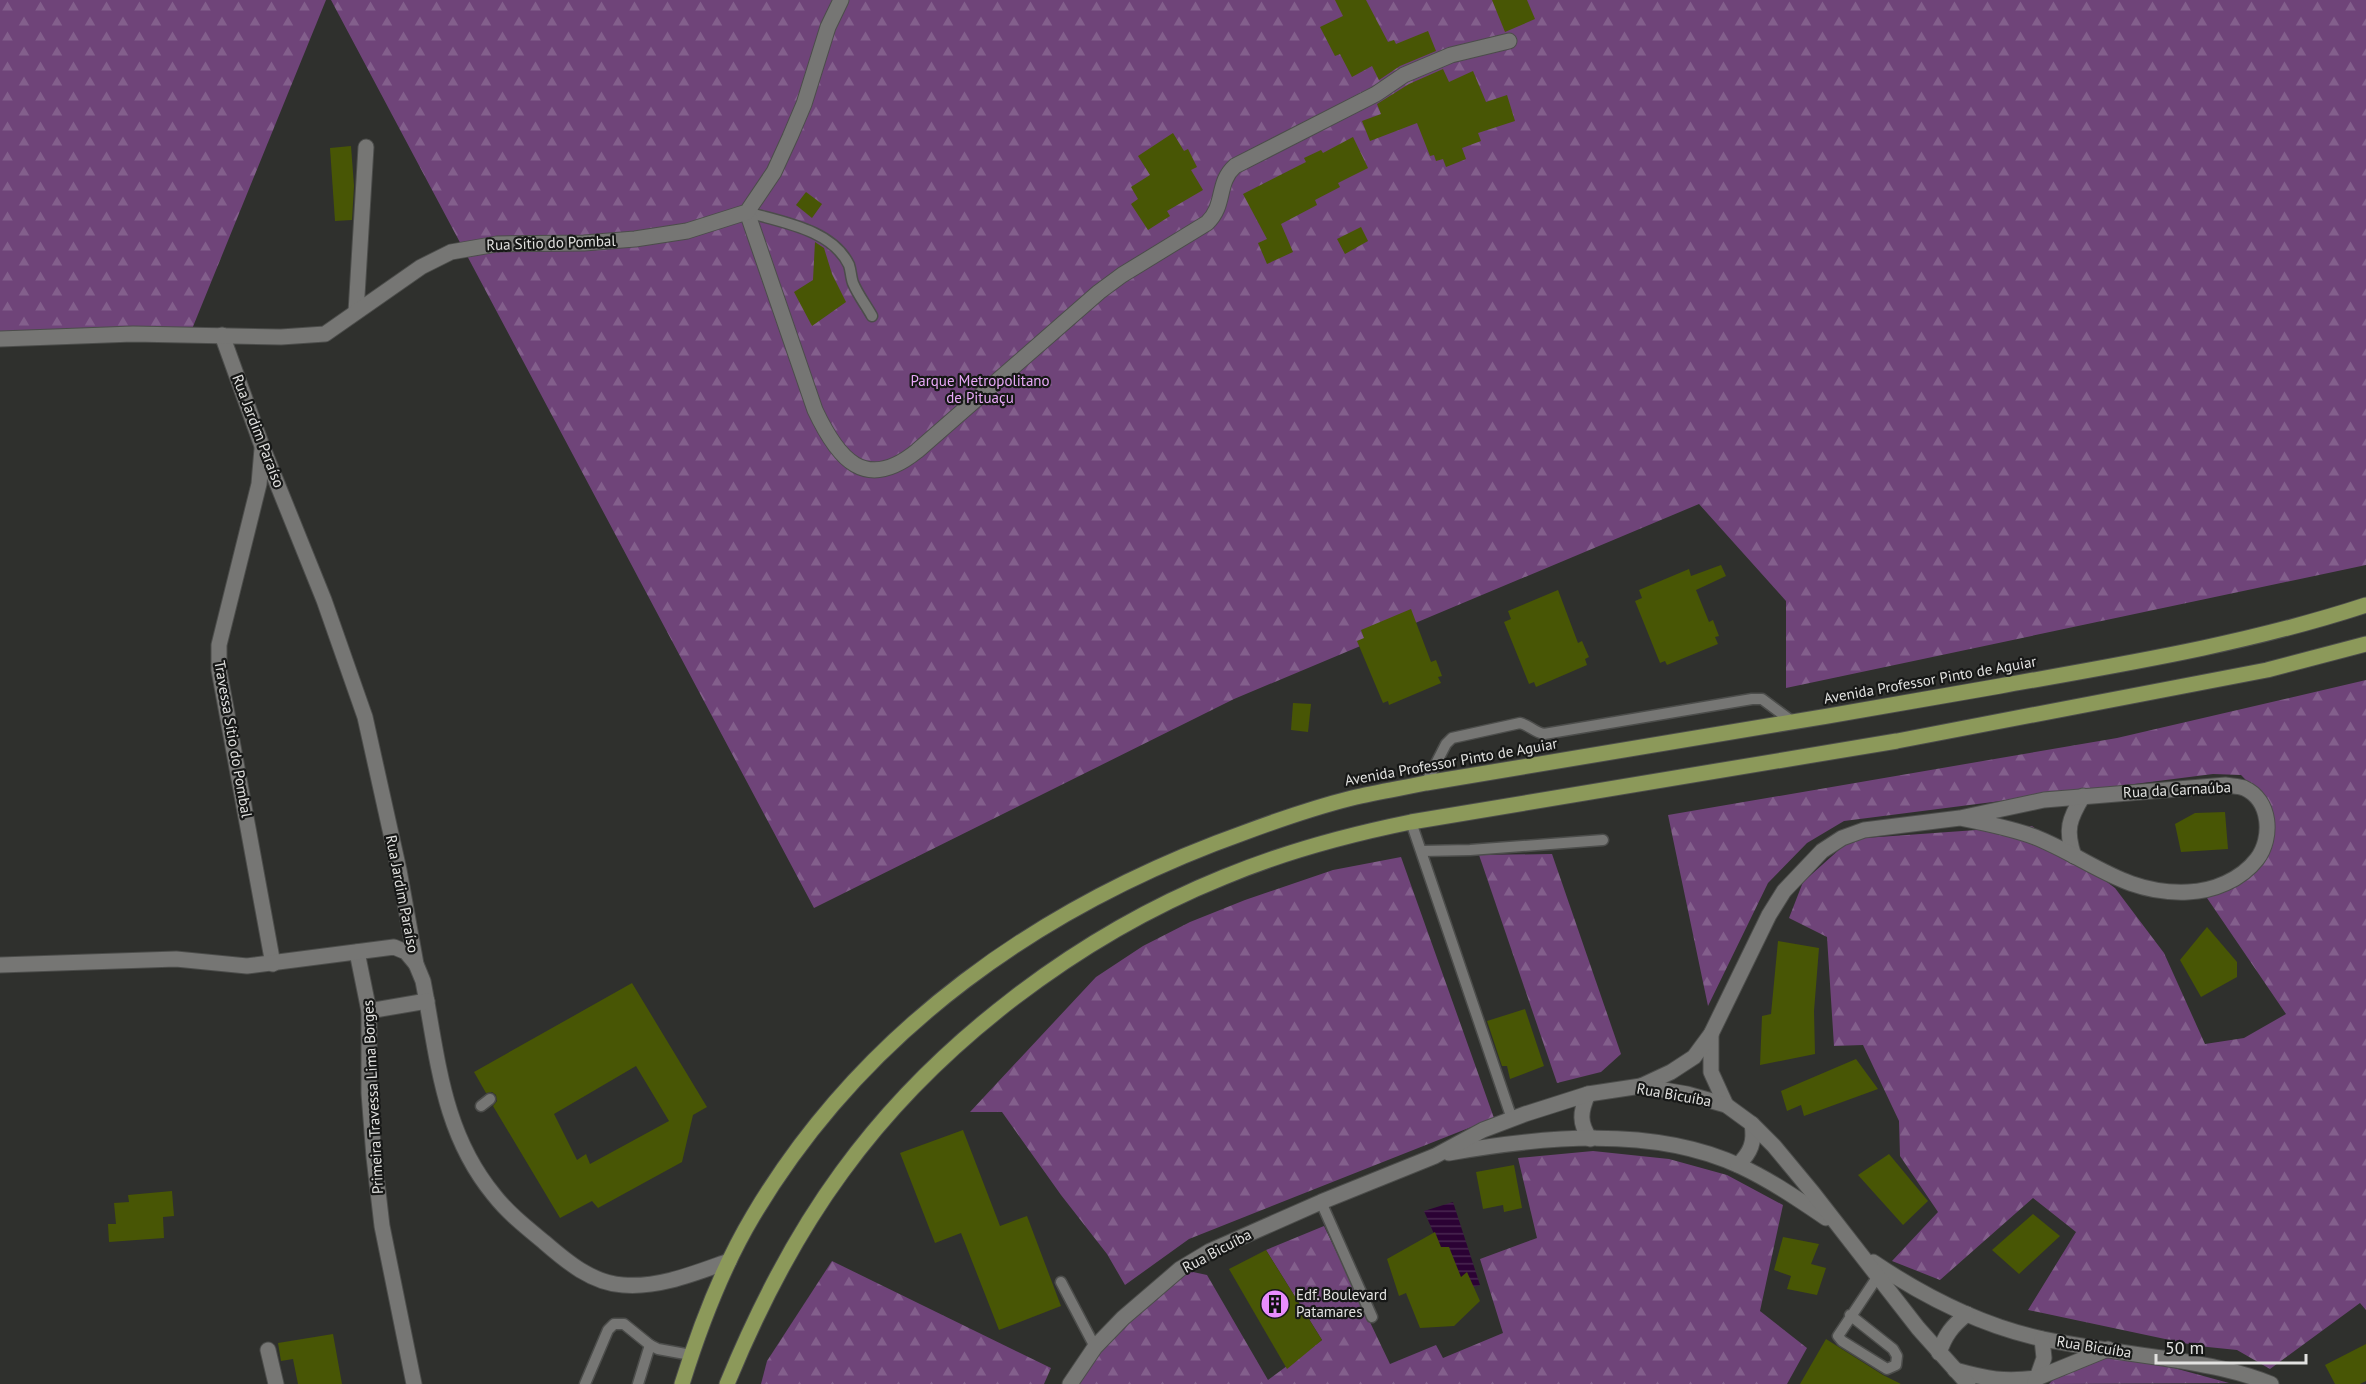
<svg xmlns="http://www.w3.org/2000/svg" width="2366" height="1384" font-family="'PT Sans',sans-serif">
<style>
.forest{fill:url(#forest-firs)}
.water{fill:url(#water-rules)}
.building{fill:#485605;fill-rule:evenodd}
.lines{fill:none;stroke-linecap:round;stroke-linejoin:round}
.lane-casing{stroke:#4c4d4b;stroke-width:13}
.street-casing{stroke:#4c4d4b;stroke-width:17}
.primary-casing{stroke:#4c4d4b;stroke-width:17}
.lane{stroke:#767674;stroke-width:10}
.street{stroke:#767674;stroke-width:15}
.primary{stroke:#8c995a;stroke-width:15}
.labels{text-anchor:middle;stroke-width:4.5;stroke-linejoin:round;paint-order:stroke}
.street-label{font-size:15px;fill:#e2e2e0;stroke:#171817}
.park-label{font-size:15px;fill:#e9a9f8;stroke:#171817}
.poi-label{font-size:15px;fill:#e2e2e0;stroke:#171817;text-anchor:start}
</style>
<defs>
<pattern id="forest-firs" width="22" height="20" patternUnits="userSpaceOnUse" patternTransform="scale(1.5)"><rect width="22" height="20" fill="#6f4479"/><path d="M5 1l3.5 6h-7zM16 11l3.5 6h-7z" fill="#835f8c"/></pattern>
<pattern id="water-rules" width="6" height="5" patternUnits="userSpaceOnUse" patternTransform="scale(1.5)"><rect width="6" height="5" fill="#2b0234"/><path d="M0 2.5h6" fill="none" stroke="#492751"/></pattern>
</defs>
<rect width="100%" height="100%" fill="#2f302d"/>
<!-- forest -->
<g class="forest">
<polygon points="0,0 326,0 192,329 0,332"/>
<polygon points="331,0 2366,0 2366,565 1786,688 1786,601 1699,504 1234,699 814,908"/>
<polygon points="2366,680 2366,1310 2360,1303 2270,1369 2237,1350 2198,1346 2028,1310 2076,1232 2033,1198 1940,1280 1892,1261 1938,1212 1900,1156 1899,1121 1863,1045 1834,1046 1827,937 1789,918 1803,882 1851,839 2032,826 2115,888 2164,953 2205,1044 2244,1038 2286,1014 2207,898 2255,870 2271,835 2272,807 2241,775 2213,774 1844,821 1807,843 1768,883 1708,1006 1668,815 2117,738"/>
<polygon points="1552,854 1621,1054 1601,1072 1557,1083 1479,855"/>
<polygon points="1401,857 1494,1118 1189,1239 1125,1285 1107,1254 1061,1195 1002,1112 970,1112 1096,977 1143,946 1190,922 1245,900 1333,870"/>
<polygon points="1593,1151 1669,1159 1727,1175 1783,1205 1760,1311 1807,1348 1787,1384 1074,1384 1083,1352 1179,1269 1207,1275 1268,1380 1322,1340 1266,1250 1324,1226 1390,1364 1436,1345 1443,1358 1503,1333 1480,1259 1537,1238 1518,1158"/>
<polygon points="832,1261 1051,1368 1044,1384 761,1384 767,1361"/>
<polygon points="2103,1355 2174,1368 2229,1383 2049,1384 2061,1371"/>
</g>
<!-- water -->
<polygon class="water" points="1453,1202 1480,1285 1459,1291 1424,1211"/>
<!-- building -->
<g class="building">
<polygon points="1335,0 1366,0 1388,42 1394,40 1396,44 1428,31 1436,51 1400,66 1379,80 1372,66 1352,77 1340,54 1335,56 1320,27 1343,16"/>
<polygon points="1492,0 1527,0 1535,19 1505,32"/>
<polygon points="1443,69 1449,82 1473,71 1486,102 1507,95 1515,121 1478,133 1481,141 1462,148 1466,159 1446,167 1443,159 1436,161 1434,155 1430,156 1417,123 1370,141 1362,121 1381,114 1377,104 1409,84"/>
<polygon points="1173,133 1184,151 1188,149 1197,167 1191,170 1203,190 1167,211 1170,216 1148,230 1131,204 1138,199 1131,187 1150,175 1138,156"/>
<polygon points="1353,137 1368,168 1338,183 1340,187 1315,200 1317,205 1281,224 1293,252 1267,264 1258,243 1267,239 1243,194 1306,162 1304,158 1321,150 1323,153"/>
<polygon points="351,146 354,186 352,220 335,221 330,148"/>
<polygon points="806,192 822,204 812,218 796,205"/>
<polygon points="1361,227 1368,241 1345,254 1337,239"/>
<polygon points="815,242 824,248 832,274 846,302 812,326 794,292 813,280"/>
<polygon points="1721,565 1726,576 1696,590 1709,622 1713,620 1719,636 1715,637 1718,644 1667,665 1665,661 1660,663 1635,601 1642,598 1639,590 1689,569 1691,576"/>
<polygon points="1558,590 1578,643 1582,641 1589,657 1585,659 1587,665 1536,687 1534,682 1529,684 1504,622 1511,619 1508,611"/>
<polygon points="1411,609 1431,662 1436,660 1442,676 1438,677 1441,683 1389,705 1388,701 1383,703 1357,641 1364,638 1361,630"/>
<polygon points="1293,703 1311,704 1308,732 1291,730"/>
<polygon points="2225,812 2228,849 2181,852 2175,824 2195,813"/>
<polygon points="2207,927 2237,962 2237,977 2201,997 2180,960"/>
<polygon points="1778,941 1819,948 1814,1011 1815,1054 1760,1065 1762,1016 1771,1014"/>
<path d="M632 983 707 1107 693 1115 682 1162 598 1208 592 1201 560 1218 493 1106 497 1101 496 1095 492 1092 486 1093 474 1072ZM636 1066 669 1121 590 1164 586 1154 577 1160 554 1114Z"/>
<polygon points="1525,1009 1544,1066 1510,1079 1507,1066 1502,1066 1487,1021"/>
<polygon points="1856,1059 1878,1089 1804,1116 1801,1105 1787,1111 1781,1091"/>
<polygon points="963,1130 1000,1226 1027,1216 1061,1306 999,1330 961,1233 935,1243 900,1153"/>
<polygon points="1889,1154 1928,1201 1903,1225 1858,1175"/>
<polygon points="1514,1165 1522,1208 1504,1212 1503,1205 1483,1209 1476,1172"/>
<polygon points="172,1191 174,1216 163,1217 164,1238 109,1242 108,1224 116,1224 114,1203 129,1202 128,1195"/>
<polygon points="2033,1214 2060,1236 2019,1274 1992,1250"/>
<polygon points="1435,1232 1441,1247 1449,1247 1461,1277 1467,1272 1480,1301 1454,1326 1420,1328 1406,1293 1399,1296 1387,1259"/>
<polygon points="1783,1237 1819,1244 1811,1264 1826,1268 1817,1295 1787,1289 1791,1276 1774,1270"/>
<polygon points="1266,1250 1322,1340 1287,1369 1229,1269"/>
<polygon points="333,1334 342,1384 298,1384 293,1359 281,1361 278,1343"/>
<polygon points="1826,1339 1883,1375 1901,1384 1800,1384"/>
<polygon points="2366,1344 2366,1381 2360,1384 2335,1384 2325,1365"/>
</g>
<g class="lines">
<!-- lane casing -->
<g class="lane-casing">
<g id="lane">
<path d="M747 212C780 222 832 229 849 265 851 271 851 278 853 283 858 295 866 305 872 316"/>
<path d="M1426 783 1446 744 1452 738 1520 723C1529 725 1534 732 1544 734L1752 699H1762L1793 722"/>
<polyline points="1411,822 1512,1119"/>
<polyline points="1422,851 1470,850 1603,840"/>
<polyline points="481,1106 490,1099"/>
<polyline points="1321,1202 1372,1317"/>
<polyline points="1061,1282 1095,1347"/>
<polyline points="1850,1315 1893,1349 1897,1356 1896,1365 1887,1369 1842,1341 1838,1336 1878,1276"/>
<polyline points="585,1384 608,1330 614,1324 624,1324 650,1345"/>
<polyline points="638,1384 650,1345 658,1349 691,1355"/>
</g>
</g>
<!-- street casing -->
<g class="street-casing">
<g id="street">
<path d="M747 212 815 410C838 459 865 493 917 451L1099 292 1122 275 1207 223C1226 205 1216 183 1235 166L1376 94 1404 75 1451 55 1509 41"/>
<polyline points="356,312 366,147"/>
<path d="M222 335 262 446 324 600 365 717 399 870 416 964 423 981C438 1058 442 1132 494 1195 508 1213 527 1228 544 1242 567 1262 592 1283 623 1285 659 1288 695 1273 729 1261"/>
<polyline points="0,339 133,334 281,337 325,334 421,267 451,252 497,244 584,243 635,239 687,231 747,212 774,172 790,137 804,104 828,27 841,0"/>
<polyline points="262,449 259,484 219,645 219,670 273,964"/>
<path d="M2074 856C2065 830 2069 819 2083 796"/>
<polyline points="357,952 369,1011 369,1093 374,1157 382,1226 414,1384"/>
<polyline points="0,965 176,959 247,966 394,947 406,952 416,964"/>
<polyline points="369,1011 427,1001"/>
<polyline points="1711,1034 1711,1072 1726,1105"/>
<path d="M1641 1086 1671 1072 1694 1057 1711 1034 1769 915 1784 891 1822 851 1842 838 1864 830 1960 818 2044 800 2226 785C2231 786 2239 786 2244 788 2271 800 2273 838 2257 859 2241 880 2213 891 2188 892 2125 895 2090 859 2035 837 2011 828 1985 823 1960 818"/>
<path d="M1588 1094C1580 1112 1579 1123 1590 1139"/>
<path d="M1449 1153C1541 1137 1653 1125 1740 1166 1770 1180 1798 1199 1826 1218"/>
<path d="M1738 1165C1751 1152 1755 1142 1752 1124"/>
<path d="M1873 1262C1925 1297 1982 1326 2043 1339 2084 1347 2127 1353 2169 1359 2204 1365 2238 1370 2271 1384"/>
<polyline points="268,1350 276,1384"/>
<path d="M1939 1353C1945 1335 1952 1326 1967 1314"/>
<path d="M1955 1370C1987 1379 2004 1382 2037 1378L2044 1358 2042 1339"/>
<polyline points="2035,1382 2037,1378 2108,1349"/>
<polyline points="1070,1384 1095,1347 1123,1318 1180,1269 1210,1251 1321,1202 1435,1156 1483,1130 1525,1114 1588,1094 1641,1086 1687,1094 1726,1105 1752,1124 1774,1146 1813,1193 1918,1328 1968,1384"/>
</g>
</g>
<!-- primary casing -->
<g class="primary-casing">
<g id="primary">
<path d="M682 1384C700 1326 722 1268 753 1216 864 1029 1043 904 1246 832 1281 819 1316 807 1352 798 1377 792 1402 788 1426 783 1618 751 1809 720 2000 686 2123 664 2247 644 2366 605"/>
<path d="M727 1384C757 1311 795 1236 842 1172 935 1044 1078 936 1224 877 1284 852 1347 835 1411 822L1897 741 2267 670 2366 644"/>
</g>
</g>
<!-- lane -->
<use href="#lane" class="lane"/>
<!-- street -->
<use href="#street" class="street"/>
<!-- primary -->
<use href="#primary" class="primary"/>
</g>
<!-- icons -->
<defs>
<g id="building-disc" transform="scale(1.5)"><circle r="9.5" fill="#e98dfe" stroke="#171817"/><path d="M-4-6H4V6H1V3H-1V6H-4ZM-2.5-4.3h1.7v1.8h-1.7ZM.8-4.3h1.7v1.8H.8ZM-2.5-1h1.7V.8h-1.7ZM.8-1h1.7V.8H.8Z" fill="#111"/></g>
</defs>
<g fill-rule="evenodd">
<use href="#building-disc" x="1275" y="1304"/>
</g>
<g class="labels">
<!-- street labels -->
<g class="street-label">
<text transform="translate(551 243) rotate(-2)" y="5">Rua Sítio do Pombal</text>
<text transform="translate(258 431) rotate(69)" y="5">Rua Jardim Paraíso</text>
<text transform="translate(1930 680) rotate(-10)" y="5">Avenida Professor Pinto de Aguiar</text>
<text transform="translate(233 739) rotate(80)" y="5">Travessa Sítio do Pombal</text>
<text transform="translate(1451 762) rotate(-10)" y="5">Avenida Professor Pinto de Aguiar</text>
<text transform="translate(2177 790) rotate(-3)" y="5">Rua da Carnaúba</text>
<text transform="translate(402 894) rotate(79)" y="5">Rua Jardim Paraíso</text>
<text transform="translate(1674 1095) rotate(10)" y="5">Rua Bicuíba</text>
<text transform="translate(373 1097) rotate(-93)" y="5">Primeira Travessa Lima Borges</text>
<text transform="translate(1217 1251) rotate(-28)" y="5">Rua Bicuíba</text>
<text transform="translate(2094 1347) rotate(9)" y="5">Rua Bicuíba</text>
</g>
<!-- park labels -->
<g class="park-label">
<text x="980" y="386">Parque Metropolitano<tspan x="980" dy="17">de Pituaçu</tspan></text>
</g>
<!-- poi labels -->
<g class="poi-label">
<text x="1296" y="1300">Edf. Boulevard<tspan x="1296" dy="17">Patamares</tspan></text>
</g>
</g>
<!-- scale -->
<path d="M2156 1354v9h150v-9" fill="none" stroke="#e2e2e0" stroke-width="3"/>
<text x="2165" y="1354" font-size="18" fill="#e2e2e0" stroke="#171817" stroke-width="4.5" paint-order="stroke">50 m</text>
</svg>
